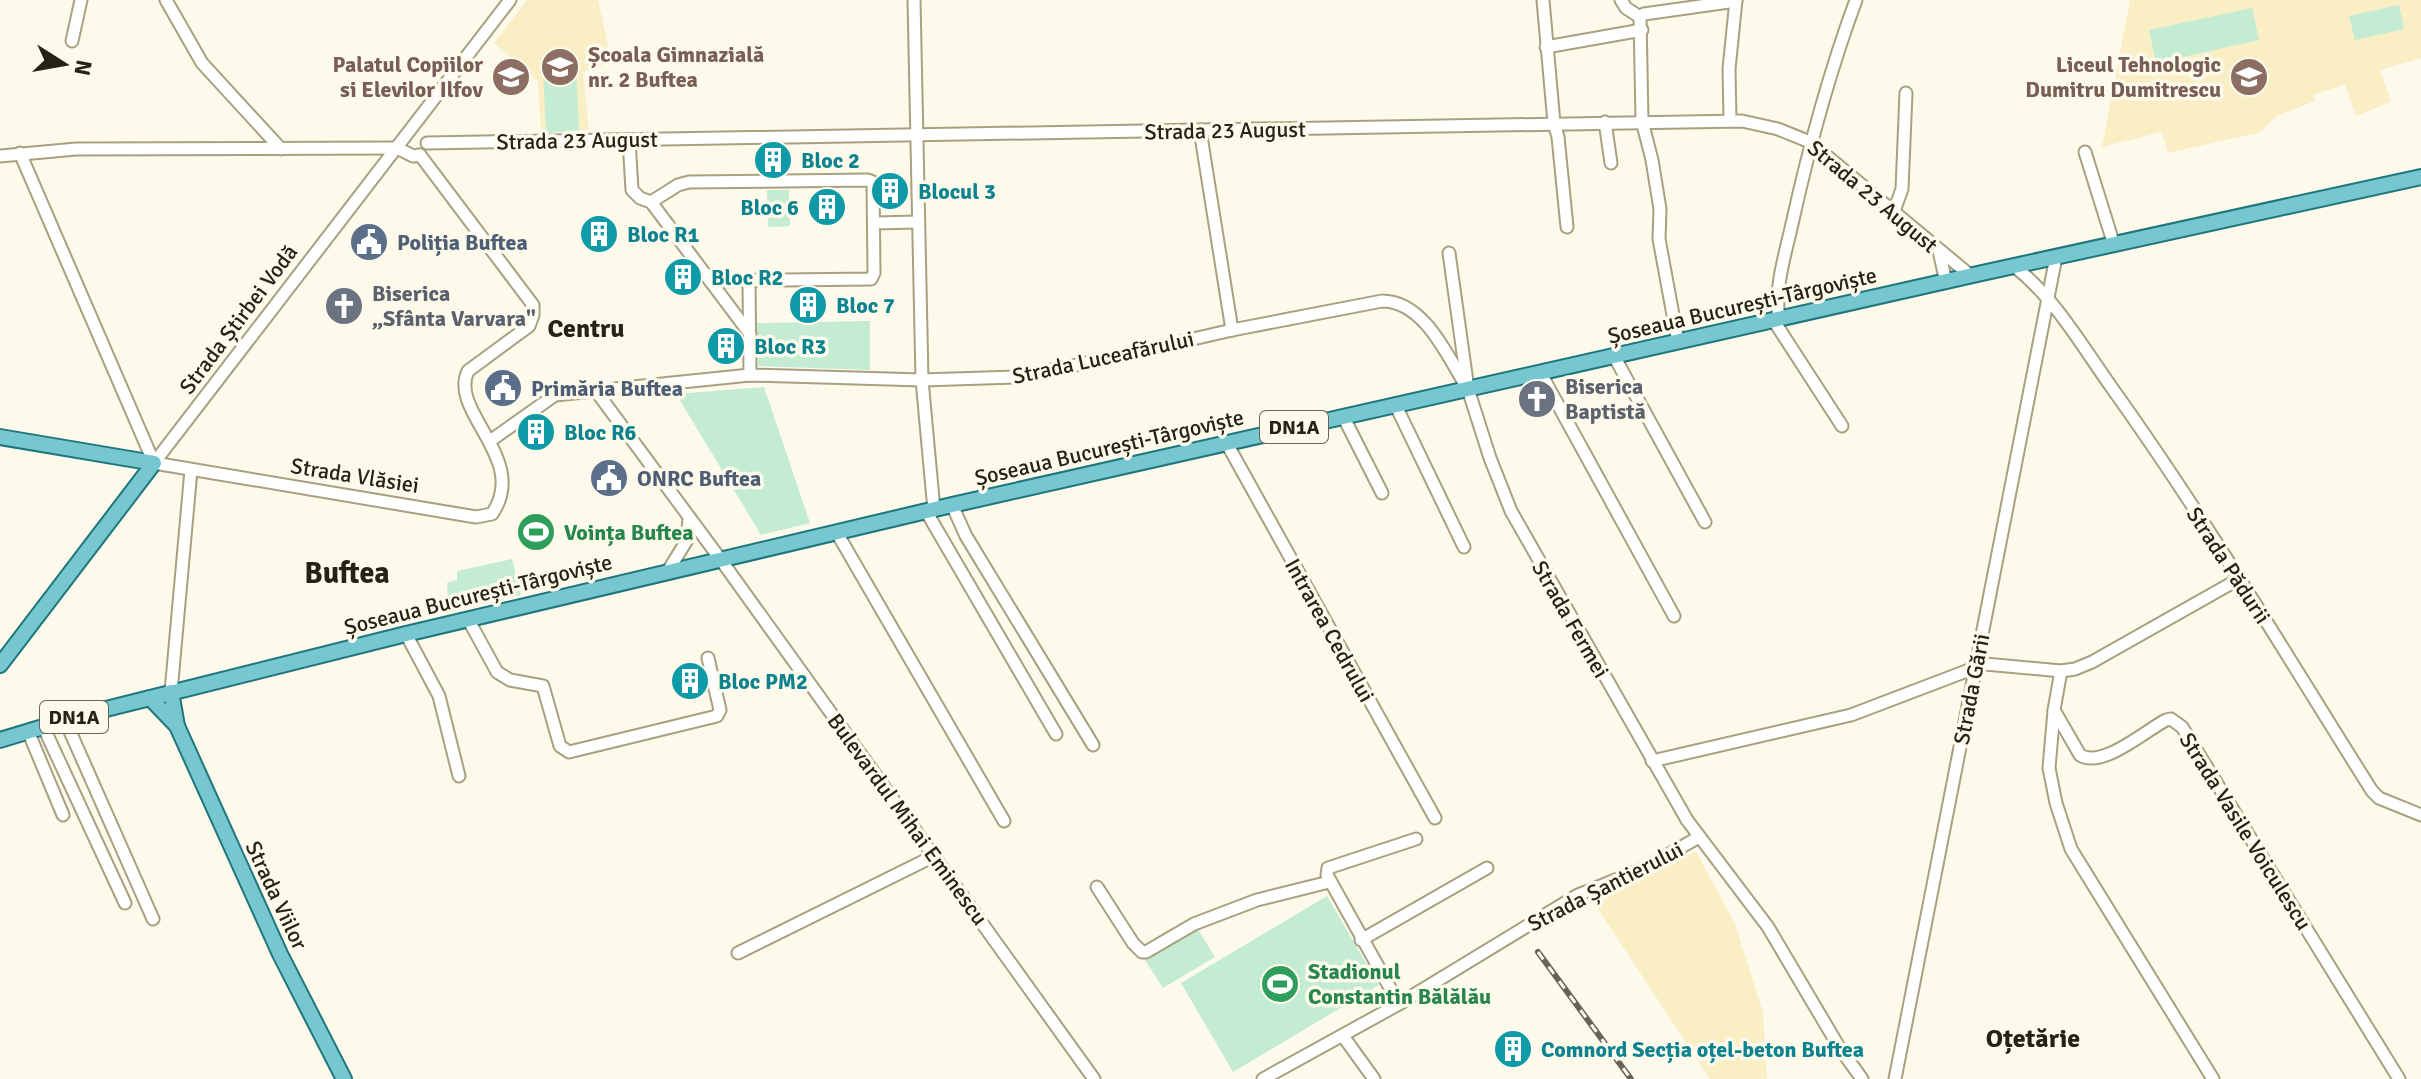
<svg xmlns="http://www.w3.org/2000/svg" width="2421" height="1079" font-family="Signika,sans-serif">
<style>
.built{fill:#faeec5}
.green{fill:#c3ecd3}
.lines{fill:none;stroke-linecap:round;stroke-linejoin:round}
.minor-casing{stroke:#a9a080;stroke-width:15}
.major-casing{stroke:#1f767b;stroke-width:18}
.minor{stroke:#fff;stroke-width:11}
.major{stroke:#76c7d0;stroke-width:14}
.rail-casing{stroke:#666356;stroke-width:6}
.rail{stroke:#fdfaec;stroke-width:3;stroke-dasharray:9;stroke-linecap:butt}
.labels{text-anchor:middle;stroke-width:7;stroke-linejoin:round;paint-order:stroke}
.shield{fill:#fdfaec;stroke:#666456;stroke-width:2}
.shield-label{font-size:20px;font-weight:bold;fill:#262316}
.education-label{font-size:22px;font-weight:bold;fill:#785e54;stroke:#fdfaec;text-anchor:end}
.street-label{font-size:22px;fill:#262316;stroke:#fdfaec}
.culture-label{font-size:22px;font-weight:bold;fill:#0d838f;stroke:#fdfaec;text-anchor:start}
.service-label{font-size:22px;font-weight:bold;fill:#4e5e75;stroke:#fdfaec;text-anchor:start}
.worship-label{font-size:22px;font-weight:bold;fill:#5b616d;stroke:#fdfaec;text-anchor:start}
.leisure-label{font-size:22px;font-weight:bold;fill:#27864d;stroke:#fdfaec;text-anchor:start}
.quarter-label{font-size:26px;font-weight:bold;fill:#262316;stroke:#fdfaec}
.district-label{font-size:30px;font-weight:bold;fill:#262316;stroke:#fdfaec}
</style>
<rect width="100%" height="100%" fill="#fdfaec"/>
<!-- built -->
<g class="built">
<polygon points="527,0 598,0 612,62 583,72 589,130 541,133 538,81 494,43"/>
<polygon points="2130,0 2421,0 2421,58 2380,70 2391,102 2356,116 2345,84 2313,95 2315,101 2276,116 2261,132 2168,153 2162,132 2102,147"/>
<polygon points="1696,851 1735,924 1763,1013 1767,1079 1710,1079 1593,901 1676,856 1684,857"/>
</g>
<!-- green -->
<g class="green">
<polygon points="2399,5 2404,29 2355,40 2349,16"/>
<polygon points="2252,8 2259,40 2156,63 2149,30"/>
<polygon points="576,66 579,131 546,133 543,68"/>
<polygon points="767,190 789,190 790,226 768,227"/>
<polygon points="870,321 870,370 758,366 757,323"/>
<polygon points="764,387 810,523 761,535 676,394"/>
<polygon points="512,559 521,595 449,612 447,583 457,580 457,571"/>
<polygon points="1327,896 1379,985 1233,1072 1181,983"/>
<polygon points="1197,928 1215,957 1163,988 1145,960"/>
</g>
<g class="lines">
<!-- minor casing -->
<g class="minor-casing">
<g id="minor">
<polyline points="166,0 202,63 281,149"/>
<polyline points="914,0 922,380 934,510"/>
<polyline points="1543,0 1554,123 1558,137 1567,227"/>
<polyline points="1621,0 1626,8 1640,17"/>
<polyline points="72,41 81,0"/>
<polyline points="1546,47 1642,30"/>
<polyline points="1730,120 1729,69 1736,0"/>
<polyline points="1605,122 1611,163"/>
<polyline points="1200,130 1232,330"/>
<polyline points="629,140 632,190 640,198 651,202 750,334"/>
<polyline points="427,143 1742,121 1778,129 1810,142 1971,276"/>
<polyline points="397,148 413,156 420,155"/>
<polyline points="2085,152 2114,245"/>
<polyline points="20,153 154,463"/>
<polyline points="0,156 76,149 397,148"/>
<polyline points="651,202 678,185 689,182 868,180 873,182 874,273 871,279 710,281"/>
<polyline points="1894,211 1902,189 1906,93"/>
<polyline points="874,223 917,222"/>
<polyline points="1939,251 1946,282"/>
<polyline points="1449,253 1468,389 1490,458 1511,511 1687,820 1768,927 1839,1047 1862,1079"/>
<path d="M2014 266C2055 298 2082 346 2112 388 2205 518 2287 656 2372 791L2379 798 2421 815"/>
<polyline points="749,281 750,375"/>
<path d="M1779 320C1774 289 1785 255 1792 224 1809 147 1829 73 1856 0"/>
<polyline points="1774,321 1842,426"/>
<polyline points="1678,342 1659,239 1660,209 1652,160 1642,121 1640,17 1644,14 1736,1"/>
<polyline points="1614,356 1705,522"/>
<polyline points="1540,372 1674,616"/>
<polyline points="596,391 721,560 1094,1079"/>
<polyline points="1395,404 1464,547"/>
<polyline points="1343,416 1382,493"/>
<path d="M490 441 555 395 750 375 922 380 1016 377 1107 359 1232 330 1382 301C1425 301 1448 358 1468 389"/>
<polyline points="1226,442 1435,818"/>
<path d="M154 463 476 517 492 514C530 459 448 412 468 371L529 326 533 315V305L420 155"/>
<polyline points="154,463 510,0"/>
<polyline points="952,505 966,536 1093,745"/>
<polyline points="926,511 1056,734"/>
<polyline points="837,533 1004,821"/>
<polyline points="668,571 687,540 689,519"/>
<polyline points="468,619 497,672 510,680 543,686 560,746 569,752 717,716 720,710 708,658"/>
<polyline points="406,634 439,696 459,776"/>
<path d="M2061 671 2054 710 2080 755C2102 769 2145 731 2166 720L2171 719 2182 727 2399 1079"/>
<polyline points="171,692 191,470"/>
<polyline points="2054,711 2049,768 2056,803 2071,849 2213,1079"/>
<polyline points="65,720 153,919"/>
<polyline points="43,726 125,903"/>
<polyline points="28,731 63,815"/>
<polyline points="1652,761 1851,715 1985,664 2061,671 2075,669 2092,662 2239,579"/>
<polyline points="1097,887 1133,943 1142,952 1146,952 1194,924 1257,900 1329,882"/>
<polyline points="1361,940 1487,868"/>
<polyline points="738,953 934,856"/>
<polyline points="1399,1004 1327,875 1328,868 1416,839"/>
<polyline points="1343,1036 1374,1079"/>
<polyline points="1263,1079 1399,1004 1578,895 1645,868 1699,837"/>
<polyline points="1895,1079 2056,257"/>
</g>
</g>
<!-- major casing -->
<g class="major-casing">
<g id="major">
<polyline points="0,437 154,463 0,665"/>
<polyline points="171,692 177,726 280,954 344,1079"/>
<polyline points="150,698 177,726"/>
<polyline points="0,740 86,714 406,634 952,505 1982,273 2421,177"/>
</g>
</g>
<!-- minor -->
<use href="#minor" class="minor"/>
<!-- major -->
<use href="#major" class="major"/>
<!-- rail casing -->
<g class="rail-casing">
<polyline id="rail" points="1538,952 1631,1079"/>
</g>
<!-- rail -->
<use href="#rail" class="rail"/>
</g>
<!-- icons -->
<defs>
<g id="school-disc" transform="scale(2)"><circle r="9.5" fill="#8d6e63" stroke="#fdfaec"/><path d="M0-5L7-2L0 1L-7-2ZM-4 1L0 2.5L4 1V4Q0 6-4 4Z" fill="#fff"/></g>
<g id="building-disc" transform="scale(2)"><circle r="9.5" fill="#0f9aa8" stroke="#fdfaec"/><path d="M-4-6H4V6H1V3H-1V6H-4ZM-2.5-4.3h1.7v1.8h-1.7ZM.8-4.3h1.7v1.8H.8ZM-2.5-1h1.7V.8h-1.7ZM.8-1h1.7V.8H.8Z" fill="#fff"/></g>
<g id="civic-disc" transform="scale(2)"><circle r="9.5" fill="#5c6f8a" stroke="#fdfaec"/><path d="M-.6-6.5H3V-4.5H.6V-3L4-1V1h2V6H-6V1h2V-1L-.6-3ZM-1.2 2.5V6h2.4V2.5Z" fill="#fff"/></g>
<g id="church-disc" transform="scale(2)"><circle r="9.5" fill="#6b7280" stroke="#fdfaec"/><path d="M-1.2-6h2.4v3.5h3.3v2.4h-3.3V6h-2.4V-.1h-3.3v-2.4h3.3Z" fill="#fff"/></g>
<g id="stadium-disc" transform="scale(2)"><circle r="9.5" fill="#2e9e5b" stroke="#fdfaec"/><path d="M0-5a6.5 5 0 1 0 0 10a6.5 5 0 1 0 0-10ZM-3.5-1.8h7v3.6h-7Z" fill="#fff"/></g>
</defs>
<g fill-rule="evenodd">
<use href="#school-disc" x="560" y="67"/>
<use href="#school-disc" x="511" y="77"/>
<use href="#school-disc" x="2249" y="77"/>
<use href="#building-disc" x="773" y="160"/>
<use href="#building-disc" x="890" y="191"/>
<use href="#building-disc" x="827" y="207"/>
<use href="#building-disc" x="599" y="234"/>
<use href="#civic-disc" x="369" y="242"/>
<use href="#building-disc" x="683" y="277"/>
<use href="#building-disc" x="808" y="305"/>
<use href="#church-disc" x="344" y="306"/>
<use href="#building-disc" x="726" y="346"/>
<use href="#civic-disc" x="503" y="388"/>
<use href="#church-disc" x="1537" y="399"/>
<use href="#building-disc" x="536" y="432"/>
<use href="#civic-disc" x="609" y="478"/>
<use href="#stadium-disc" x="536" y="532"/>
<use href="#building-disc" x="690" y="681"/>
<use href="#stadium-disc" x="1280" y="984"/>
<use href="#building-disc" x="1513" y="1049"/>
</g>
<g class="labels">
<!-- shield labels -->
<g class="shield">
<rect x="1260" y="411" width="68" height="32" rx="6"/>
<rect x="40" y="701" width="68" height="32" rx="6"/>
</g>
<g class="shield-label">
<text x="1294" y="434">DN1A</text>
<text x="74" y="724">DN1A</text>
</g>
<!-- education labels -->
<g class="education-label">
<text x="588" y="62" text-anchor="start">Școala Gimnazială<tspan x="588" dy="25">nr. 2 Buftea</tspan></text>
<text x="483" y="72">Palatul Copiilor<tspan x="483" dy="25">si Elevilor Ilfov</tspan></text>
<text x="2221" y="72">Liceul Tehnologic<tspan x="2221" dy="25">Dumitru Dumitrescu</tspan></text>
</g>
<!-- street labels -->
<g class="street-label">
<text transform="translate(1225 130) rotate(-1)" y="8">Strada 23 August</text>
<text transform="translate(577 140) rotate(-1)" y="8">Strada 23 August</text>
<text transform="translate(1873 196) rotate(40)" y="8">Strada 23 August</text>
<text transform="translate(1742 305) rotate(-13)" y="8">Șoseaua București-Târgoviște</text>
<text transform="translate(238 319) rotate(-53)" y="8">Strada Știrbei Vodă</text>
<text transform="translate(1103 357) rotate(-12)" y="8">Strada Luceafărului</text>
<text transform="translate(1109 447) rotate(-13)" y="8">Șoseaua București-Târgoviște</text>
<text transform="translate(355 475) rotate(9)" y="8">Strada Vlăsiei</text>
<text transform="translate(2229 565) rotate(57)" y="8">Strada Pădurii</text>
<text transform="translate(478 594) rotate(-14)" y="8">Șoseaua București-Târgoviște</text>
<text transform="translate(1571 619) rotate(60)" y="8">Strada Fermei</text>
<text transform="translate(1330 630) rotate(61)" y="8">Intrarea Cedrului</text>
<text transform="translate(1971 689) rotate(-79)" y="8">Strada Gării</text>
<text transform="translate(908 819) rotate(54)" y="8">Bulevardul Mihai Eminescu</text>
<text transform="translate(2246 831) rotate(58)" y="8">Strada Vasile Voiculescu</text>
<text transform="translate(1605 886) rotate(-27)" y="8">Strada Șantierului</text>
<text transform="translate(277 895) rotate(65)" y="8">Strada Viilor</text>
</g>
<!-- culture labels -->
<g class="culture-label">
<text x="801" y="168">Bloc 2</text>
<text x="918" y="199">Blocul 3</text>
<text x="799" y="215" text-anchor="end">Bloc 6</text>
<text x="627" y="242">Bloc R1</text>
<text x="711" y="285">Bloc R2</text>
<text x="836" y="313">Bloc 7</text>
<text x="754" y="354">Bloc R3</text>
<text x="564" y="440">Bloc R6</text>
<text x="718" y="689">Bloc PM2</text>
<text x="1541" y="1057">Comnord Secția oțel-beton Buftea</text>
</g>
<!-- service labels -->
<g class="service-label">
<text x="397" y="250">Poliția Buftea</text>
<text x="531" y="396">Primăria Buftea</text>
<text x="637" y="486">ONRC Buftea</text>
</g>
<!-- worship labels -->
<g class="worship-label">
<text x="372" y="301">Biserica<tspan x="372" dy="25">„Sfânta Varvara"</tspan></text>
<text x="1565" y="394">Biserica<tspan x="1565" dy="25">Baptistă</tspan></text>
</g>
<!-- leisure labels -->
<g class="leisure-label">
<text x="564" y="540">Voința Buftea</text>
<text x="1308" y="979">Stadionul<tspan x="1308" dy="25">Constantin Bălălău</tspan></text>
</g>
<!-- quarter labels -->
<g class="quarter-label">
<text x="586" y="337">Centru</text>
<text x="2033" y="1047">Oțetărie</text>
</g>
<!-- district labels -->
<g class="district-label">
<text x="347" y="583">Buftea</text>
</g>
</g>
<!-- north arrow -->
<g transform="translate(64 64) rotate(101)" stroke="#fdfaec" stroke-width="6" paint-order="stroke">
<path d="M0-6L14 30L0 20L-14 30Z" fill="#262316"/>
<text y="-12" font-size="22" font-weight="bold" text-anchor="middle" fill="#262316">N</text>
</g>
</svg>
